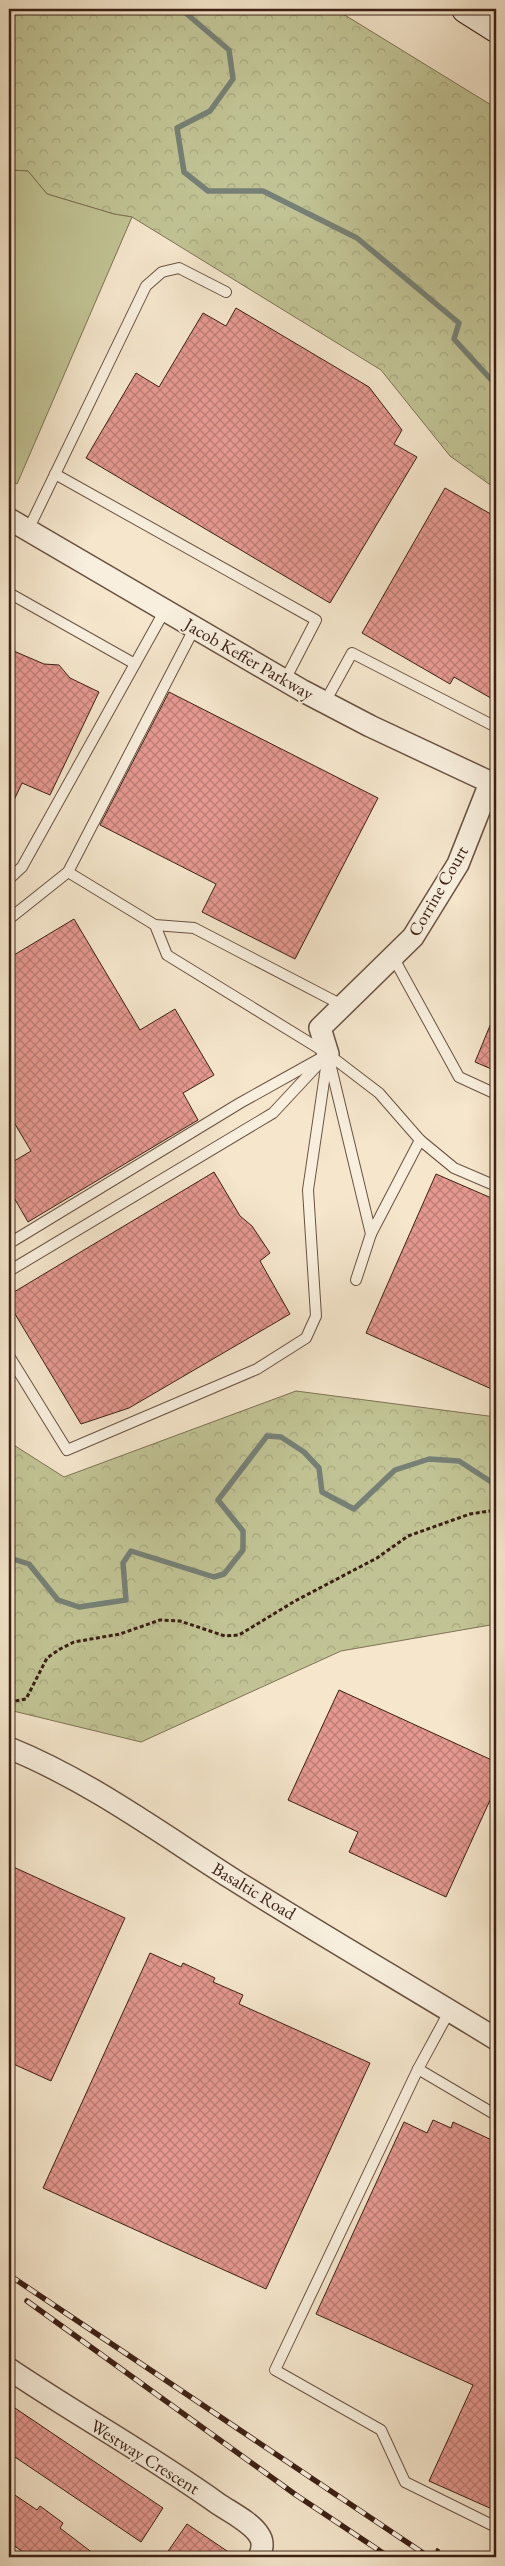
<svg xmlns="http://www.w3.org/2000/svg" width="505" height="2566" font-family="'EB Garamond',serif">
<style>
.forest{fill:url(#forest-crowns);stroke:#7e7254}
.park{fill:#c1c394;stroke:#7e7254}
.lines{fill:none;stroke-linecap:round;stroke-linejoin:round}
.stream{stroke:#768076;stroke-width:5.5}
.building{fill:url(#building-cross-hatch);stroke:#3c2014}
.lane-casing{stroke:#6a5242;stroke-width:12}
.street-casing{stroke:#6a5242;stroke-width:24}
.secondary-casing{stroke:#3c2014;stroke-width:30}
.path{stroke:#3c2014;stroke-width:3;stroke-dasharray:4 2.5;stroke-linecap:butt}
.lane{stroke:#f8efde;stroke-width:10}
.street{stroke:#f8efde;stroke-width:21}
.secondary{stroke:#f8efde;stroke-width:28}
.rail-casing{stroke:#3c2014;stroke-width:5.5}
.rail{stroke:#f8efde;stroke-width:4;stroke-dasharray:11;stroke-linecap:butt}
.labels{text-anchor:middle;stroke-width:4;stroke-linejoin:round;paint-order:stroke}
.street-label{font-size:18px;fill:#3c2014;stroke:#f8efde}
</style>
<defs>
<pattern id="forest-crowns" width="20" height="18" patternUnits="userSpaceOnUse" patternTransform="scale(1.25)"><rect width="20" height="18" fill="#c1c394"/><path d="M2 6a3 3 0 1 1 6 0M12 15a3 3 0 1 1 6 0" fill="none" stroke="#a7a77f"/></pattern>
<pattern id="building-cross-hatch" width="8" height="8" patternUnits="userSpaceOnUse" patternTransform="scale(1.25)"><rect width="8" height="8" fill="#e59890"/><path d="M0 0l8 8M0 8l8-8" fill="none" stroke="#bb7c74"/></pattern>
</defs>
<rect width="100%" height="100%" fill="#f5e6cc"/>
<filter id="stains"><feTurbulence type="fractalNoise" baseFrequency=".004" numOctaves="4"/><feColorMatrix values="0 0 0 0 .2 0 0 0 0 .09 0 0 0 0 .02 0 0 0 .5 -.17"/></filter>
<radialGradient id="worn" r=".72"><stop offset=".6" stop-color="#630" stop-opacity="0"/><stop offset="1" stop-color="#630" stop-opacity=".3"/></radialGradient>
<!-- forest -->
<g class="forest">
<polygon points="9,9 335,9 496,108 496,489 450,456 381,370 132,217 114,214 47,194 28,171 9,170"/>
<polygon points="296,1391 496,1417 496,1624 341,1651 141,1742 9,1710 9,1442 64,1477"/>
</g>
<!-- park -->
<polygon class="park" points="9,170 28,171 47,194 114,214 132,217 17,484 9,479"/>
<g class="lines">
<!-- stream -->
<g class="stream">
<polyline points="181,9 229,50 233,79 210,111 177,128 184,172 208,191 263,191 357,238 459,323 454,339 496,385"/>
<polyline points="9,1562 13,1559 29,1564 58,1600 79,1607 126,1600 123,1563 131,1551 214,1577 224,1574 243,1550 243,1531 218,1500 267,1436 281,1437 304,1452 319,1468 322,1492 354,1509 395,1470 429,1459 459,1461 496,1485"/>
</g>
</g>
<!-- building -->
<g class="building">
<polygon points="236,308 369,387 402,430 394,444 417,457 330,603 86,458 136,373 159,387 203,313 226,326"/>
<polygon points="445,488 496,517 496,701 454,677 450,684 362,633"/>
<polygon points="9,649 44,664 59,665 70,678 99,692 50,795 22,783 9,811"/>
<polygon points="169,692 378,798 295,959 202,912 216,884 100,825"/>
<polygon points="74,919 140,1030 175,1009 214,1075 183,1093 198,1120 28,1222 9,1189 9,1164 31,1151 9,1114 9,958"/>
<polygon points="496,1011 496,1071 475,1062"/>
<polygon points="214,1172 240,1216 252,1226 270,1253 260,1261 290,1314 129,1408 81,1424 9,1304 9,1295"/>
<polygon points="436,1174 496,1200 496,1391 366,1333"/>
<polygon points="339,1690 496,1762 496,1787 446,1897 349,1852 358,1832 288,1800"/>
<polygon points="9,1865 125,1918 51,2081 9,2062"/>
<polygon points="150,1953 181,1967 183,1963 215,1978 213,1982 243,1995 239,2004 370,2063 266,2289 43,2188"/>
<polygon points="433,2120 451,2128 453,2122 496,2142 496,2500 492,2509 429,2481 473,2385 316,2314 404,2122 427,2133"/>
<polygon points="9,2404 163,2508 141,2542 9,2453"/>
<polygon points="9,2491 37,2510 40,2506 63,2523 60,2528 98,2557 30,2557 9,2542"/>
<polygon points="187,2524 236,2557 164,2557"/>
</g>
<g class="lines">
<!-- lane casing -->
<g class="lane-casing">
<g id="lane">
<polyline points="55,474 316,620 285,680"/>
<polyline points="28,530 146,286 162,272 179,268 226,292"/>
<polyline points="9,593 135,664"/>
<polyline points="325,702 352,653 496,727"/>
<polyline points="68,872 194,629"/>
<polyline points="9,879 22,867 165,610"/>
<polyline points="9,919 68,872 155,925 167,955 328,1054 379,1093 420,1140 371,1234 356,1280"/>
<polyline points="155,925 194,928 342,1005"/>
<polyline points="393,957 459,1077 496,1094"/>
<polyline points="329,1059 371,1234"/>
<polyline points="420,1140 454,1168 496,1186"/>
<polyline points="9,1233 13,1241 240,1103 319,1059"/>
<polyline points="9,1271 273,1113 328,1054"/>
<polyline points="9,1356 67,1450 257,1369 306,1338 316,1316 308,1190 328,1054"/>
<polyline points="450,2010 418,2069 496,2115"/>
<polyline points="418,2069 275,2370 381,2430 405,2482 496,2527"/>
</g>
</g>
<!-- street casing -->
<g class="street-casing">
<g id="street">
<polyline points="9,519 303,691 370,726 496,785"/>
<polyline points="328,1054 320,1028 413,937 458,864 490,783"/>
<path d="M9 1748C88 1780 159 1832 231 1878 318 1933 408 1985 496 2039"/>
<path d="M9 2369C77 2415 150 2455 217 2503 230 2512 251 2522 259 2535 264 2542 262 2551 259 2557"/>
</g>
</g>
<!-- secondary casing -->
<g class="secondary-casing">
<polyline id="secondary" points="466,9 496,28"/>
</g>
<!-- path -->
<g class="path">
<polyline points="9,1702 26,1699 47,1658 60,1649 74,1642 120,1634 160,1620 180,1621 225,1636 239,1635 295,1601 377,1558 408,1536 470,1514 496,1510"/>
<polyline points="436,2549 449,2557"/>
</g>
<!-- lane -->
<use href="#lane" class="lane"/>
<!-- street -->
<use href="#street" class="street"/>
<!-- secondary -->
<use href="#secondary" class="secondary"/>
<!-- rail casing -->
<g class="rail-casing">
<g id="rail">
<polyline points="9,2275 429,2557"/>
<polyline points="27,2301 296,2495 389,2557"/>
</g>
</g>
<!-- rail -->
<use href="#rail" class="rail"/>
</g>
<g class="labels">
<!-- street labels -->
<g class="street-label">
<text transform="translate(249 659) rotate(30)" y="6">Jacob Keffer Parkway</text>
<text transform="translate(438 891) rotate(-60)" y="6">Corrine Court</text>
<text transform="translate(254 1891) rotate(31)" y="6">Basaltic Road</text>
<text transform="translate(145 2457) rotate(32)" y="6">Westway Crescent</text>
</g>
</g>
<!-- margin -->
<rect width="505" height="2566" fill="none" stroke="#f5e6cc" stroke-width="30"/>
<rect x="10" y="10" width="485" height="2546" fill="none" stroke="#3c2014" stroke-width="2.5"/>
<rect x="15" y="15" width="475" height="2536" fill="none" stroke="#3c2014"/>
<rect width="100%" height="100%" filter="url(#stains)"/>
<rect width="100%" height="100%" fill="url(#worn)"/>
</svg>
